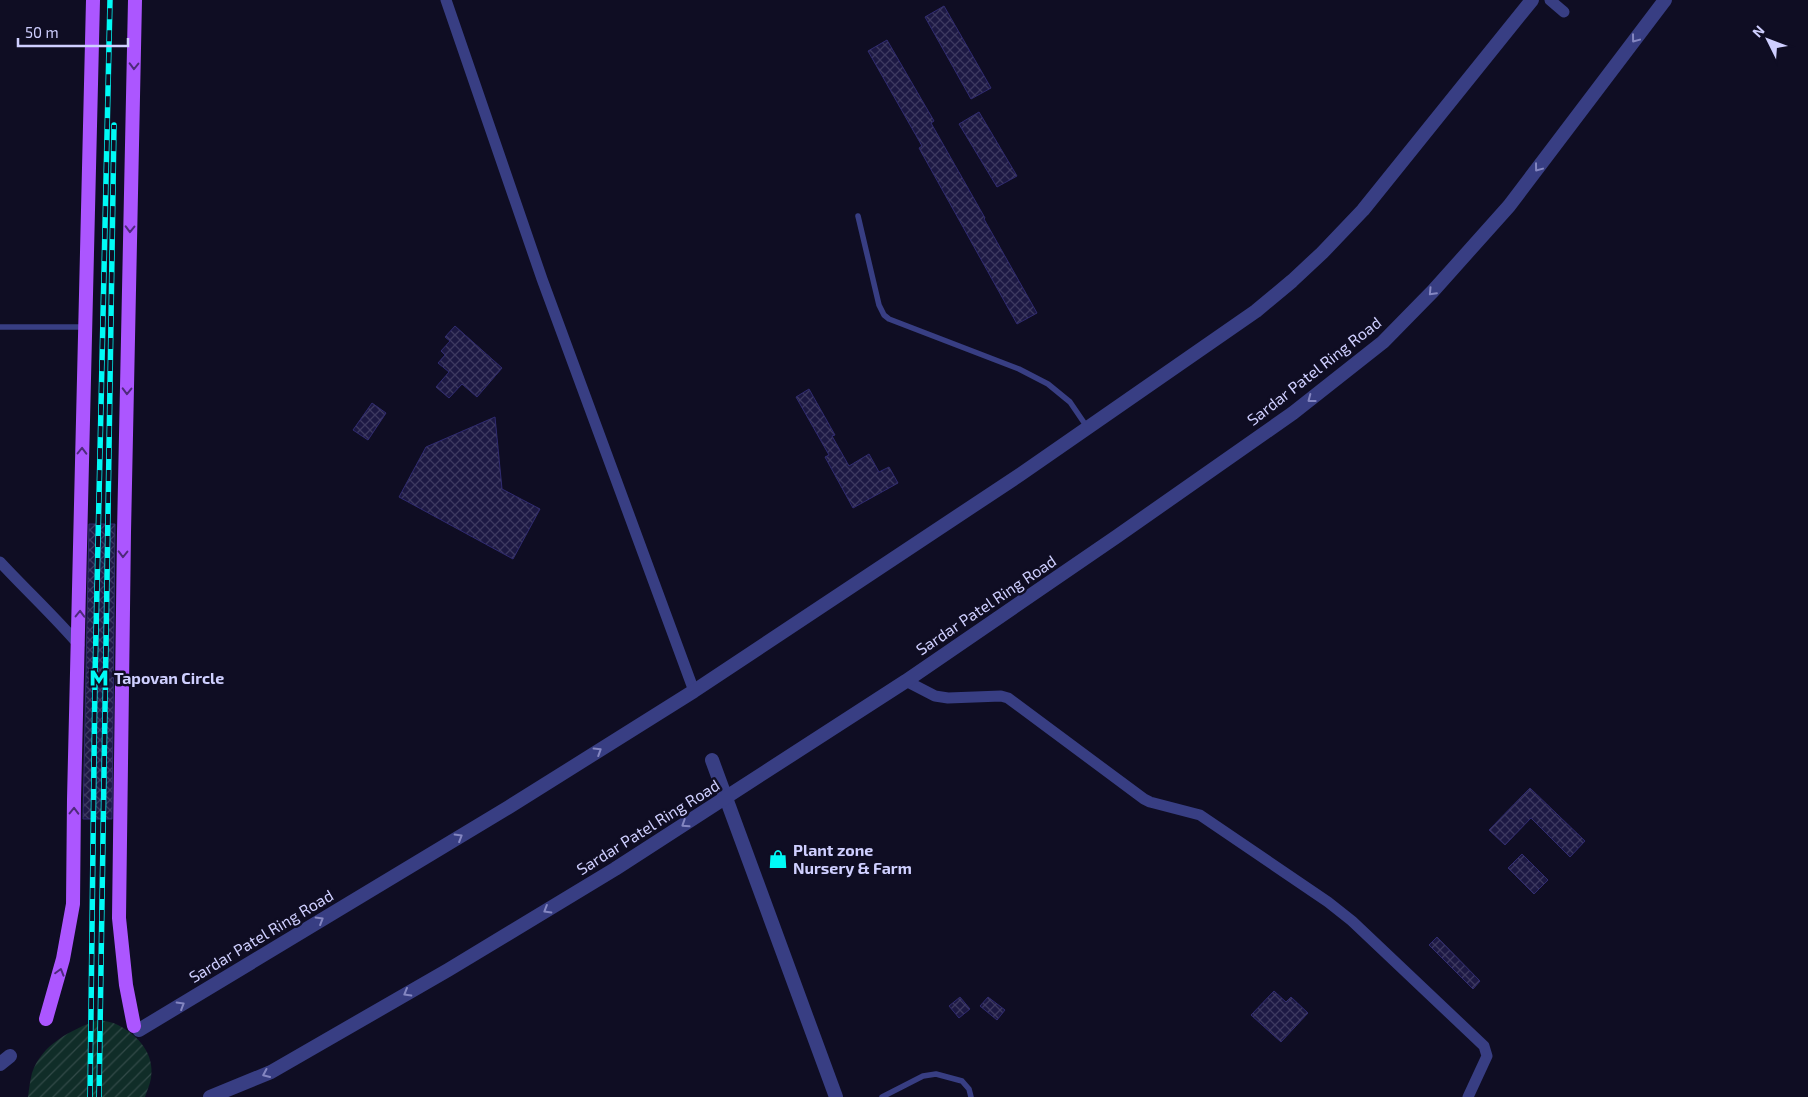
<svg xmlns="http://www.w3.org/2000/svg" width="1808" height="1097" font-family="'Exo 2',sans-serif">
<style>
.garden{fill:url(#garden-furrows)}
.building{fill:url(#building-cross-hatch);stroke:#302b70}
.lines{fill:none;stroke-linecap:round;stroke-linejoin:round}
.service{stroke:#383e83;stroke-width:5.5}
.minor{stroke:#383e83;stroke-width:11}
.tertiary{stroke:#383e83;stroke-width:14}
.primary{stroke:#ac56ff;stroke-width:14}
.rail-casing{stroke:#00faf6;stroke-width:5.5}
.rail{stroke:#0f0d23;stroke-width:4;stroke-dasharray:11;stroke-linecap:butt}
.oneway{stroke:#8486c1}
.oneway2{stroke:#4e2a7b}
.labels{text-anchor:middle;stroke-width:5;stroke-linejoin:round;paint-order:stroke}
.street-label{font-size:16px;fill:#cfcfff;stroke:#0f0d23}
.poi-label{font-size:16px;font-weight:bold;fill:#cfcfff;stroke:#0f0d23;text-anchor:start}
</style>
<defs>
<pattern id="garden-furrows" width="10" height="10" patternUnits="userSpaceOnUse" patternTransform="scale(1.25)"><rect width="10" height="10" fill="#102d28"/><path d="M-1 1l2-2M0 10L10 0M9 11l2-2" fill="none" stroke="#324a48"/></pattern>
<pattern id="building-cross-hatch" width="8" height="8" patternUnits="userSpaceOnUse" patternTransform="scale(1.25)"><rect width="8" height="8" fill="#1d1944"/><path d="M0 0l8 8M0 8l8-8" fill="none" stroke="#3d3960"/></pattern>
</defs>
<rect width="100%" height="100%" fill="#0f0d23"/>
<!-- garden -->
<path class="garden" d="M98 1020C105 1021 112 1022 118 1025 138 1035 155 1054 151 1078 150 1084 147 1091 145 1097H28C29 1089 30 1081 32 1073 42 1044 71 1030 98 1020Z"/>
<!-- building -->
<g class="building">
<polygon points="944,6 991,88 971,99 925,17"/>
<polygon points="887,40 934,121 931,123 985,218 984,219 1037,313 1017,324 919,148 922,146 868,51"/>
<polygon points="979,112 1017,176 997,187 959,124"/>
<polygon points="455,326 502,368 477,397 462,384 449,398 436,387 449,372 438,363 445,355 441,351 450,341 445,337"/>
<polygon points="809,389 835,435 832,436 849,466 869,454 879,472 889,467 898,483 853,508 825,457 829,455 796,397"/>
<polygon points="372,403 386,413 368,440 353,430"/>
<polygon points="495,417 502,489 540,509 513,559 399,497 426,447"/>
<polygon points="89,524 115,524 112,819 83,819"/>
<polygon points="1530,788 1585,841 1570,857 1531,818 1505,845 1489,830"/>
<polygon points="1522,854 1548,880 1534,894 1508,868"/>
<polygon points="1437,937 1480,981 1473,989 1429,945"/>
<polygon points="1274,991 1286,1002 1291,997 1308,1013 1281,1042 1251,1015"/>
<polygon points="960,997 970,1009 959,1018 949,1006"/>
<polygon points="988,997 1005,1010 997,1020 980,1006"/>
</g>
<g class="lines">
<!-- service -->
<g class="service">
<polyline points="858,216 879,305 884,315 889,319 1019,369 1048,384 1070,402 1087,427"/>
<polyline points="0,327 85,327"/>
<polyline points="882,1097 923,1076 936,1074 962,1081 969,1089 971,1097"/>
</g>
<!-- minor -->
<g class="minor">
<polyline points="446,0 542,279 694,691"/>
<polyline points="1550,0 1564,12"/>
<path d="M0 562C26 590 54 616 79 645"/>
<polyline points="906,681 935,696 948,698 1001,696 1008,698 1144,799 1150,802 1200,815 1328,902 1352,921 1484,1046 1487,1056 1468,1097"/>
</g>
<!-- tertiary -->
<g class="tertiary">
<polyline points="712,760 836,1097"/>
<polyline points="139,1030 509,807 694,691 1021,474 1256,311 1292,281 1322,253 1363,210 1532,0"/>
<polyline points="0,1064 10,1056"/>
<polyline points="210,1097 271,1072 448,970 615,869 906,681 1116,537 1293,413 1383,342 1433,291 1509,206 1665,0"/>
</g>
<!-- primary -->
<g class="primary">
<polyline points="46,1019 63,959 73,904 74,799 93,0"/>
<polyline points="134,1026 126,985 119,918 124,532 135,0"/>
</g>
<!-- rail casing -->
<g class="rail-casing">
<g id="rail">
<polyline points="90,1097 95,678 110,0"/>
<polyline points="99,1097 114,125"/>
</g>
</g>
<!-- rail -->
<use href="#rail" class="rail"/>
</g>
<!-- one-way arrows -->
<defs><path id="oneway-chevron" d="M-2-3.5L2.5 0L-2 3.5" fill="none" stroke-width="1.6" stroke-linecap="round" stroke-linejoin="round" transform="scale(1.25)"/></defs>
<g class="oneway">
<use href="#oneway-chevron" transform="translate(1635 39) rotate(127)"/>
<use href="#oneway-chevron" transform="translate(1538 168) rotate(127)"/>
<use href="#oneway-chevron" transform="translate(1432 292) rotate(133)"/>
<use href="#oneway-chevron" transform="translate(1311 399) rotate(143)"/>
<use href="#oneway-chevron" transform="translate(598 751) rotate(-32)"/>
<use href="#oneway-chevron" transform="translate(685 824) rotate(147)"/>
<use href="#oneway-chevron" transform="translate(459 837) rotate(-31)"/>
<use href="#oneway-chevron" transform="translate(547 910) rotate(149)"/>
<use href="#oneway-chevron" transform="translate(320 920) rotate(-31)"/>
<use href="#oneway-chevron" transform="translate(407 993) rotate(150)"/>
<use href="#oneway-chevron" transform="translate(181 1005) rotate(-31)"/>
<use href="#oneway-chevron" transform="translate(266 1074) rotate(156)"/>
</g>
<g class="oneway2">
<use href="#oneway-chevron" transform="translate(134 66) rotate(91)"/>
<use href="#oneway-chevron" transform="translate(130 229) rotate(91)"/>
<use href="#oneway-chevron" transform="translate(127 391) rotate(91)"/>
<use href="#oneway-chevron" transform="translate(82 451) rotate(-89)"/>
<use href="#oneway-chevron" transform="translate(123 554) rotate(91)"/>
<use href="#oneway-chevron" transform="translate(80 614) rotate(-89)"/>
<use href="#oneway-chevron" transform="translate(74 811) rotate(-89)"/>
<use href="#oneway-chevron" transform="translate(60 972) rotate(-74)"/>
</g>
<!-- icons -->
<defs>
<g id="metro-bare" transform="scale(1.5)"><path d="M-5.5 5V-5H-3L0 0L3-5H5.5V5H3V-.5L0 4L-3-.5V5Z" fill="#00faf6" stroke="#0f0d23" stroke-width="2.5" paint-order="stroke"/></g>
<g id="shop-bare" transform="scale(1.5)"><path d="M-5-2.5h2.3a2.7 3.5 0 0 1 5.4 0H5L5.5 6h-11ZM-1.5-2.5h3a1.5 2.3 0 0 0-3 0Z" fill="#00faf6" stroke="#0f0d23" stroke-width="2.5" paint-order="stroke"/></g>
</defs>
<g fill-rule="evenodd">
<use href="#metro-bare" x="99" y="678"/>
<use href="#shop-bare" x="778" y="859"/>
</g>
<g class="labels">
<!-- street labels -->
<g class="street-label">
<text transform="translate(1314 371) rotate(-38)" y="6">Sardar Patel Ring Road</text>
<text transform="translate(986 605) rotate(-34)" y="6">Sardar Patel Ring Road</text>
<text transform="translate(648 827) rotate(-32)" y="6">Sardar Patel Ring Road</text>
<text transform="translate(261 936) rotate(-31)" y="6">Sardar Patel Ring Road</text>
</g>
<!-- poi labels -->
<g class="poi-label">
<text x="114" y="684">Tapovan Circle</text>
<text x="793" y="856">Plant zone<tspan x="793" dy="18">Nursery &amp; Farm</tspan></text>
</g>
</g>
<!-- north arrow -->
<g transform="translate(1768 40) rotate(312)" stroke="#0f0d23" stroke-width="4" paint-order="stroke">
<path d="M0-4L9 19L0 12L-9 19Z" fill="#cfcfff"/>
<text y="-8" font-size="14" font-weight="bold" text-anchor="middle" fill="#cfcfff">N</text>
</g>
<!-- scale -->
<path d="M18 38v8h110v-8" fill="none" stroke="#cfcfff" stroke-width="2.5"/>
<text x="25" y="38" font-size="15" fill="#cfcfff" stroke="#0f0d23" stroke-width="4" paint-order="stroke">50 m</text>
</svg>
